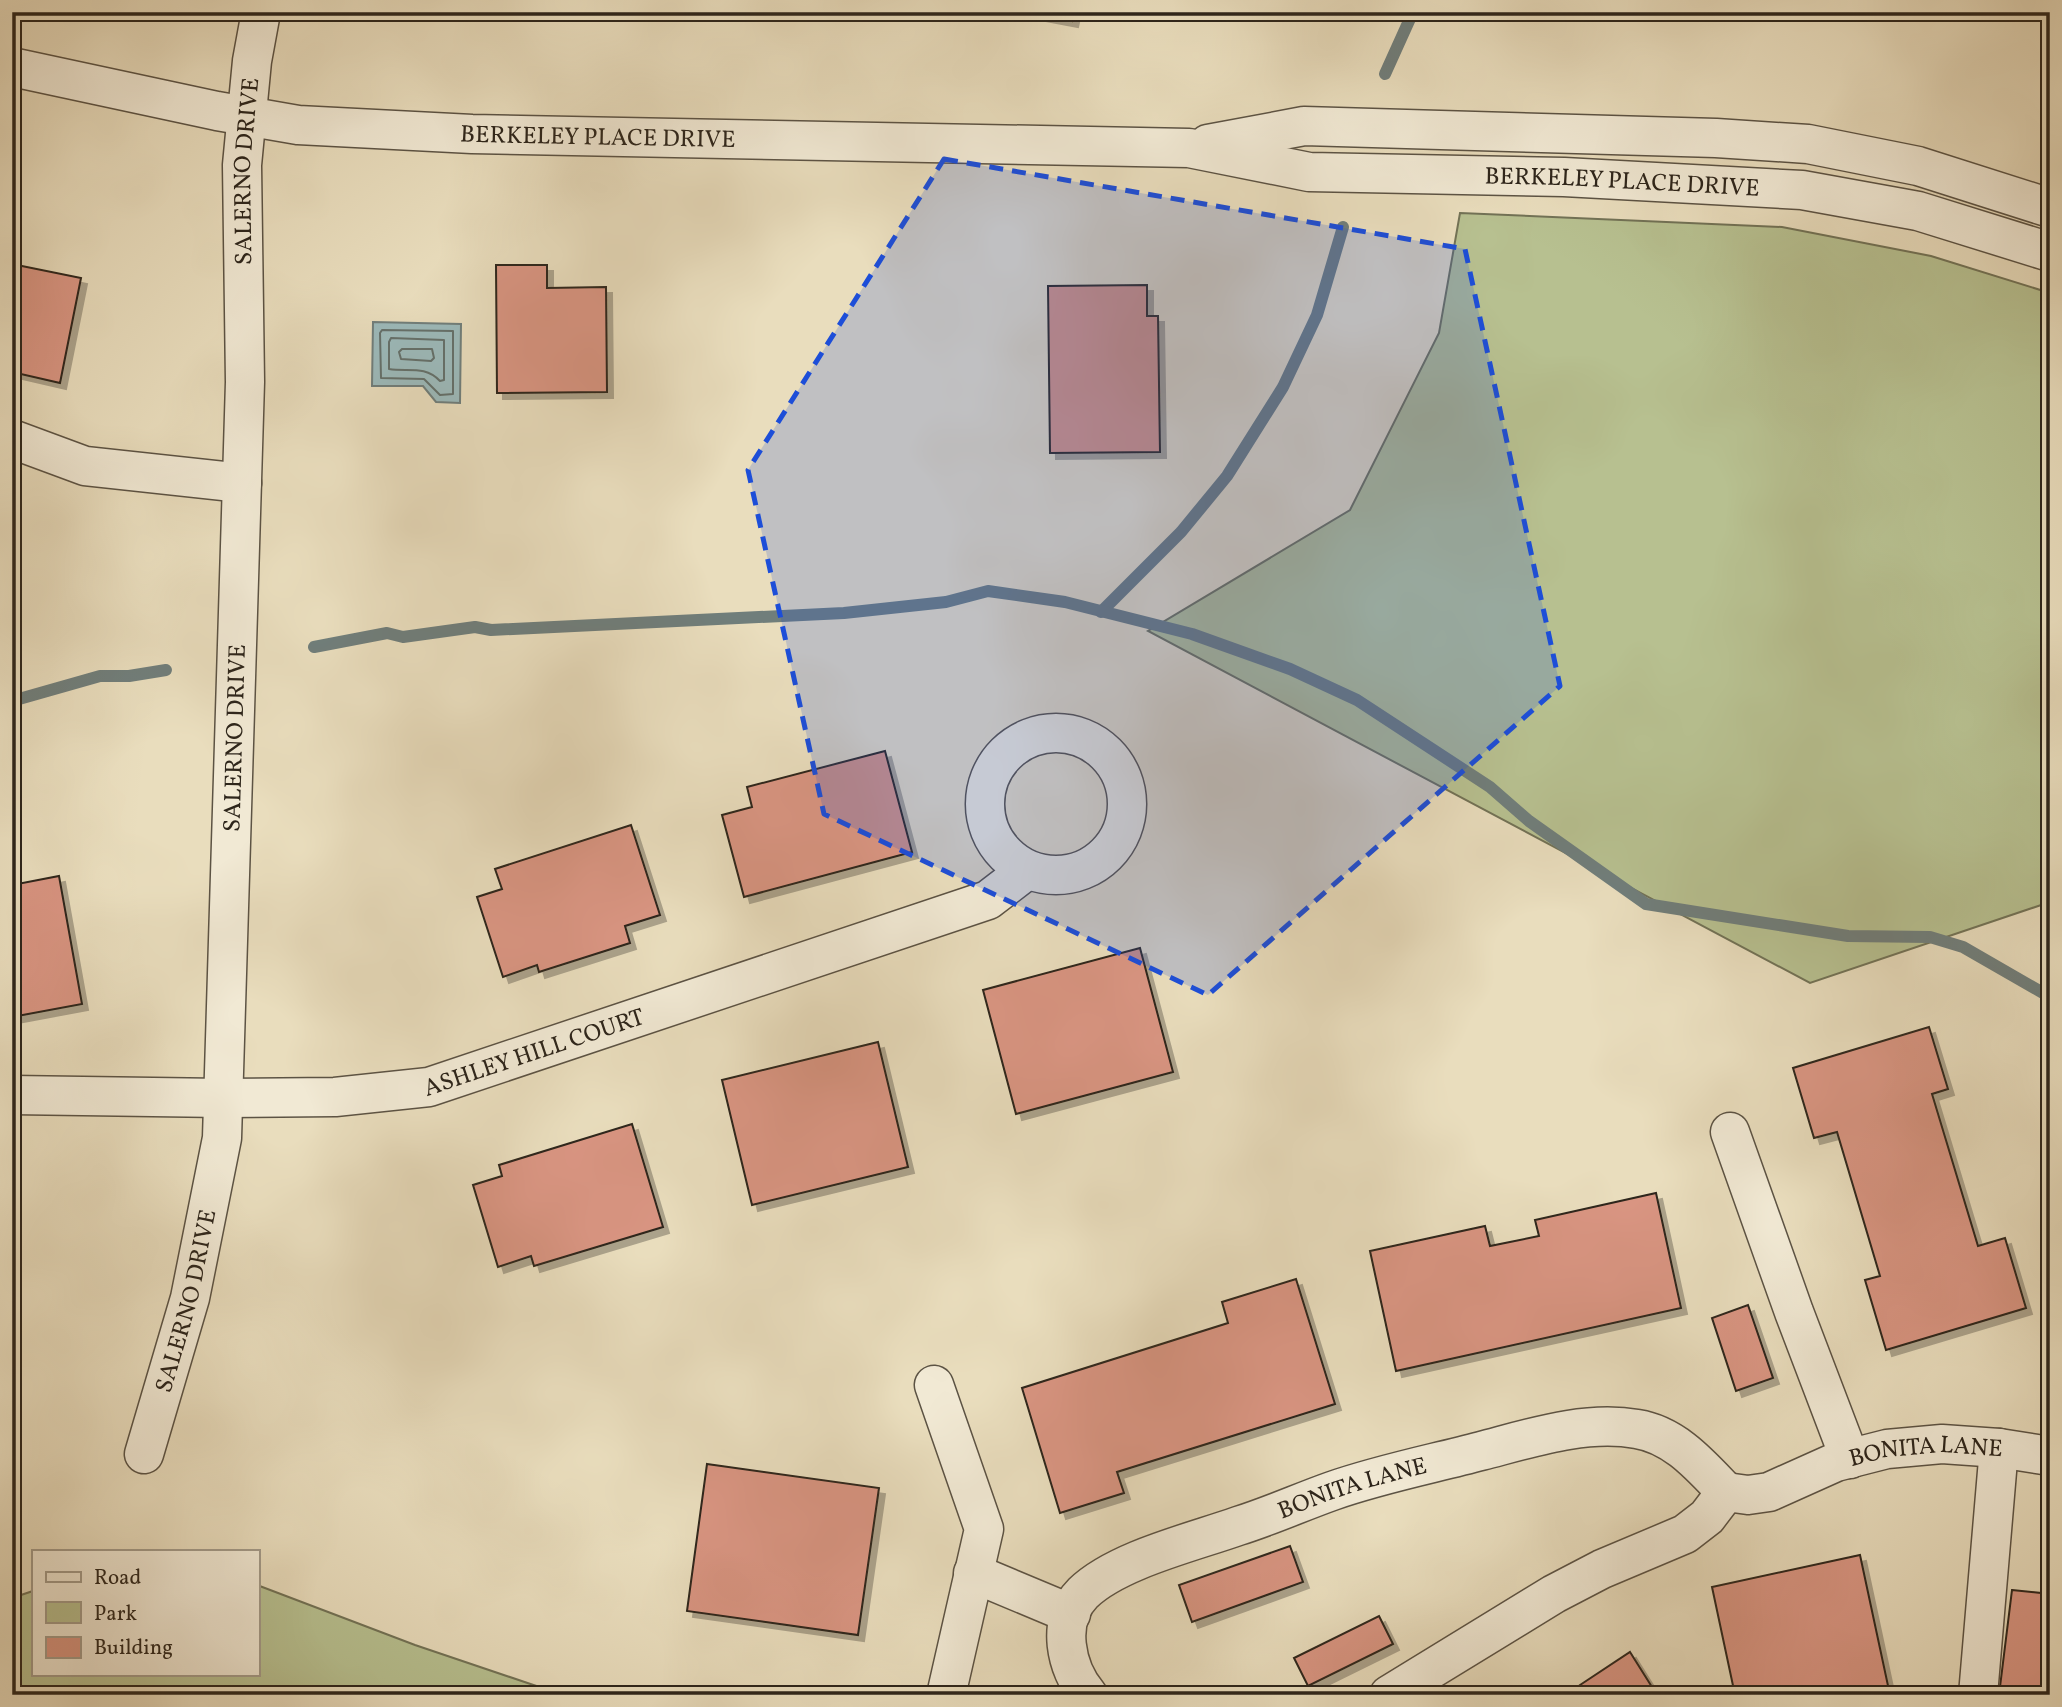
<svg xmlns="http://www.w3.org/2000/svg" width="2062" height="1707" font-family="Vollkorn,serif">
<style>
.green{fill:#b7c090;stroke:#727256;stroke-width:2}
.water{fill:#9cbabb;stroke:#707e7b;stroke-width:2}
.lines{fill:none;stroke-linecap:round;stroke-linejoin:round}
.shore{stroke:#64706b;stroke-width:2}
.stream{stroke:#707e7b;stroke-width:12}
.building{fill:#d99582;stroke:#2d251b;stroke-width:2;filter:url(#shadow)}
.minor-casing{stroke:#5c5344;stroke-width:41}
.minor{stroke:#f1e9d4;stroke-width:38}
.marked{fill:#1d4ed8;fill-opacity:0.2;stroke:#1d4ed8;stroke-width:5;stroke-dasharray:14 9;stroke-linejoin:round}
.labels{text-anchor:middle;stroke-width:5;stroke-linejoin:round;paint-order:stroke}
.street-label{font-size:24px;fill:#2d251b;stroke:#f1e9d4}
</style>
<defs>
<filter id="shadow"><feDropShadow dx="6" dy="6" stdDeviation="0" flood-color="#0004"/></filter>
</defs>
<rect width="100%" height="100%" fill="#e9ddbd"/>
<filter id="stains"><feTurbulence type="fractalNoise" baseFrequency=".00286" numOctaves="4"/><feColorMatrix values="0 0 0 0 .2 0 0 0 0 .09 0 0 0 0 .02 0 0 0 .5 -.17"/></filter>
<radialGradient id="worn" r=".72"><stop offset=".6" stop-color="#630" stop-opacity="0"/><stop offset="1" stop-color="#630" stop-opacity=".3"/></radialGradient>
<!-- green -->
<g class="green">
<polygon points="1460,213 1782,227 1931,256 2050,293 2050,902 1810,983 1148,631 1350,510 1439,333"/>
<polygon points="257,1585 415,1645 563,1695 12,1695 12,1598 33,1591 33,1674 257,1674"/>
</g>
<!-- water -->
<polygon class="water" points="373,322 461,324 460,403 436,402 423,386 372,386"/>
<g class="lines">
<!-- shore -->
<g class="shore">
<polygon points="382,330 453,331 453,394 440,395 424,379 381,378 380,333"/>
<path d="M391 338 444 340V380L440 381C425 365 408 372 389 369V342Z"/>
<polygon points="402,349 432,349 434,358 431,361 401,359 399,352"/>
</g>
<!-- stream -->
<g class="stream">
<polyline points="1385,74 1413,12"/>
<polyline points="1101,612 1181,532 1227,476 1283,387 1317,315 1343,227"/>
<polyline points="314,647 387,633 403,637 475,627 491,630 844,613 946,602 988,591 1065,602 1192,634 1290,669 1357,700 1490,787 1529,821 1646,904 1848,936 1930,937 1963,947 2050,997"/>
<polyline points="12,701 100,676 129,676 166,670"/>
</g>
</g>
<!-- building -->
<g class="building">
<polygon points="1024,12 1074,12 1072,21"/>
<polygon points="12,264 81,278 60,383 12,372"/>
<polygon points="496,265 547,265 547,288 606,287 607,392 497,393"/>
<polygon points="1147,285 1147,316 1158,316 1160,452 1050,453 1048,286"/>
<polygon points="885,751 912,852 744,897 722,815 752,807 747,787"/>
<polygon points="631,825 660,915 625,926 630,943 539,972 537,965 503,977 477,897 502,889 495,869"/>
<polygon points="59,876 82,1004 12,1017 12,885"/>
<polygon points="1140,948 1173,1072 1016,1114 983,990"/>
<polygon points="1929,1027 1948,1089 1932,1094 1978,1246 2005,1238 2026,1308 1886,1350 1865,1280 1880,1276 1837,1132 1814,1138 1793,1068"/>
<polygon points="878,1042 908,1167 752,1205 722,1080"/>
<polygon points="632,1124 663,1227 534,1266 531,1256 498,1267 473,1185 502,1176 499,1165"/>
<polygon points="1656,1193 1681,1308 1396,1371 1370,1251 1485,1226 1490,1246 1539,1236 1535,1220"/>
<polygon points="1296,1279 1335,1404 1117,1472 1124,1493 1060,1513 1022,1388 1228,1323 1222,1302"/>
<polygon points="1748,1305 1773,1378 1736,1391 1712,1318"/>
<polygon points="707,1464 879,1488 858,1635 687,1611"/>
<polygon points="1290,1546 1303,1582 1192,1622 1179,1585"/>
<polygon points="1860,1555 1890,1695 1735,1695 1712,1587"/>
<polygon points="2012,1590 2050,1594 2050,1621 2041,1695 1999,1695"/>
<polygon points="1379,1616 1393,1644 1308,1686 1294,1658"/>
<polygon points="1630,1652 1657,1695 1581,1695 1584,1693 1580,1685"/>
</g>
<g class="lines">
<!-- minor casing -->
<g class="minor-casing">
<g id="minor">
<path id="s1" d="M12 67 217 111 298 125 472 134 1189 148 1309 172 1564 177 1802 190 1918 211 2050 252"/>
<polyline points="1208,144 1304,126 1716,138 1808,144 1918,166 2050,208"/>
<polyline points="12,439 85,466 242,483"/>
<circle cx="1056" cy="804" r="71"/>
<path id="s2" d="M12 1095 223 1098 335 1097 429 1087 988 900 1027 870"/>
<polyline points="1730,1132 1794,1312 1850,1459"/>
<polyline points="934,1385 984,1529 947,1691"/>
<path id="s3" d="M144 1454 190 1298 222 1138 245 382 242 165 252 61 261 12"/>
<path id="s4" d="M1726 1492 1748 1495 1769 1492 1836 1462 1887 1449 1942 1444 1999 1448 2050 1456"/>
<polyline points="973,1573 1071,1614"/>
<path id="s5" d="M1088 1695C1066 1669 1055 1621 1083 1593 1117 1560 1193 1542 1238 1526 1270 1516 1301 1502 1332 1491 1380 1474 1432 1464 1481 1451 1531 1438 1585 1420 1637 1429 1675 1435 1701 1466 1726 1492L1707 1517 1685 1534 1602 1569 1554 1594 1389 1695"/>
<polyline points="1978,1695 1999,1448"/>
</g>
</g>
<!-- minor -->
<use href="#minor" class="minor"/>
</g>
<!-- marked area -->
<path class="marked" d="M944 159 1465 249 1560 686 1208 995 824 814 748 470Z"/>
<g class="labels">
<!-- street labels -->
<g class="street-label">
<text dy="8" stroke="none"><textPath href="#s1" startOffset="592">BERKELEY PLACE DRIVE</textPath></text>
<text dy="8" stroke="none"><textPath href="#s3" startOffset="1293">SALERNO DRIVE</textPath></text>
<text dy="8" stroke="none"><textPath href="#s1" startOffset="1619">BERKELEY PLACE DRIVE</textPath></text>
<text dy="8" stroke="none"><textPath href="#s3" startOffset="726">SALERNO DRIVE</textPath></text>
<text dy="8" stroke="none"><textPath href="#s2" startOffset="528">ASHLEY HILL COURT</textPath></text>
<text dy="8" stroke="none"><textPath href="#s3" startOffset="159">SALERNO DRIVE</textPath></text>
<text dy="8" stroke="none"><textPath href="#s4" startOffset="208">BONITA LANE</textPath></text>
<text dy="8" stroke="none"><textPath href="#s5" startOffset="402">BONITA LANE</textPath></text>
</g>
</g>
<!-- margin -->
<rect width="2062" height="1707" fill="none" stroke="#e9ddbd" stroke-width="42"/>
<rect x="14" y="14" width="2034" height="1679" fill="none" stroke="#2d251b" stroke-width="3.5"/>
<rect x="21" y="21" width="2020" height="1665" fill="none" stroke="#2d251b" stroke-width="2"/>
<!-- legend -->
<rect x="32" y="1550" width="228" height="126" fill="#f1e9d4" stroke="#a39b8a" stroke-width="2"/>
<rect x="46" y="1572" width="35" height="10" fill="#f1e9d4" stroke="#a39b8a" stroke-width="2"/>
<text x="94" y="1584" font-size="21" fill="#2d251b">Road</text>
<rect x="46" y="1602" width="35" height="21" fill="#b7c090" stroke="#a39b8a" stroke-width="2"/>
<text x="94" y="1620" font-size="21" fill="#2d251b">Park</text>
<rect x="46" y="1637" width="35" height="21" fill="#d99582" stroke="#a39b8a" stroke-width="2"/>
<text x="94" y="1654" font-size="21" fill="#2d251b">Building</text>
<rect width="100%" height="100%" filter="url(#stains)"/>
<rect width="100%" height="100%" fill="url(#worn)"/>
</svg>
